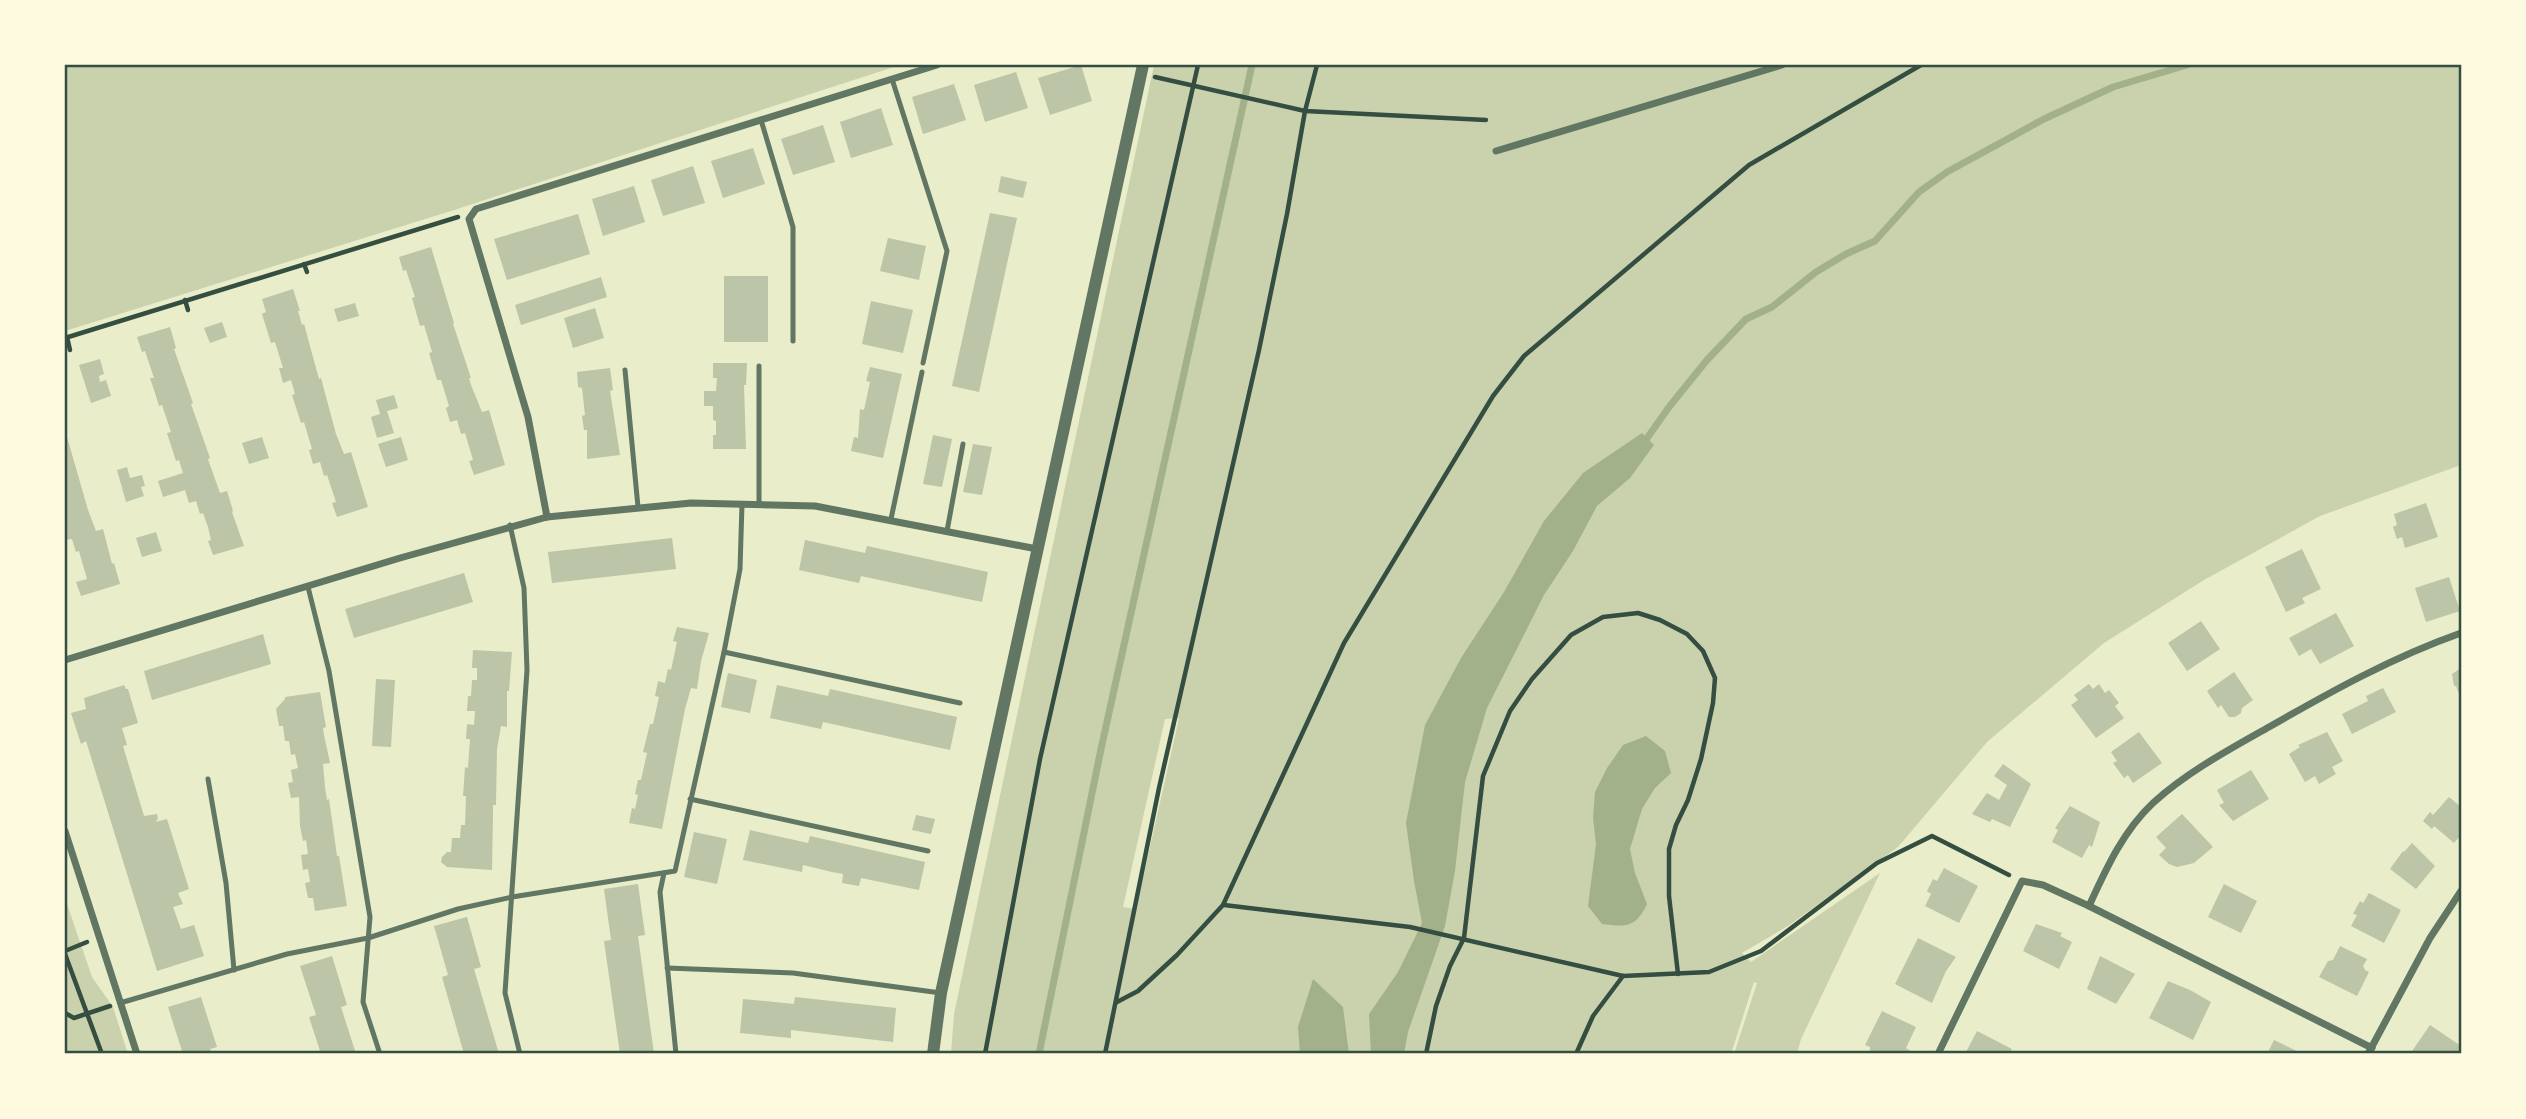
<svg xmlns="http://www.w3.org/2000/svg" width="2526" height="1119" font-family="Commissioner,sans-serif">
<style>
.green{fill:#cad2ad;fill-rule:evenodd}
.water{fill:#a3b18a}
.lines{fill:none;stroke-linecap:round;stroke-linejoin:round}
.stream{stroke:#a3b18a;stroke-width:7}
.building{fill:#bcc5a7}
.path{stroke:#344e41;stroke-width:4.5}
.service{stroke:#617663;stroke-width:5}
.minor{stroke:#617663;stroke-width:7}
.tertiary{stroke:#617663;stroke-width:12}
.neatline{fill:none;stroke:#344e41;stroke-width:2.5}
</style>
<rect width="100%" height="100%" fill="#e9edc9"/>
<!-- green -->
<g class="green">
<polygon points="65,65 900,65 451,211 65,331"/>
<path d="M1154 65H2461V465L2320 516 2204 580 2104 643 1987 742 1898 847 1788 926 1742 953 1751 962 1880 873 1801 1039 1797 1054H1734L1757 983 1754 982 1731 1054H951L954 1014ZM1179 718 1136 909 1123 907 1165 719Z"/>
<polygon points="65,898 92,977 113,1007 128,1054 65,1054"/>
</g>
<!-- water -->
<g class="water">
<polygon points="1642,433 1654,445 1630,478 1597,506 1573,551 1544,595 1487,708 1465,782 1455,871 1445,926 1408,1032 1404,1054 1371,1054 1369,1014 1398,972 1422,923 1414,881 1406,823 1425,725 1461,658 1504,592 1544,521 1583,473"/>
<path d="M1646 736 1665 751 1671 773 1655 788 1642 809 1630 849 1635 873 1647 904C1636 928 1626 927 1602 924L1588 906 1596 844 1593 818 1595 792 1607 768 1623 745Z"/>
<polygon points="1313,979 1343,1007 1349,1054 1300,1054 1298,1027"/>
</g>
<g class="lines">
<!-- stream -->
<g class="stream">
<polyline points="1643,444 1669,407 1707,360 1746,319 1772,307 1816,272 1846,254 1875,241 1919,192 1947,172 2044,119 2113,87 2187,65"/>
<polyline points="1039,1054 1101,749 1252,65"/>
</g>
</g>
<!-- building -->
<g class="building">
<polygon points="1081,65 1092,101 1050,115 1038,78"/>
<polygon points="1016,72 1028,108 985,122 974,85"/>
<polygon points="954,84 966,120 923,134 912,97"/>
<polygon points="881,108 893,145 851,158 840,122"/>
<polygon points="823,125 835,162 793,175 781,139"/>
<polygon points="753,148 765,184 723,198 711,161"/>
<polygon points="693,166 705,203 663,216 651,180"/>
<polygon points="1001,176 1027,182 1023,198 998,192"/>
<polygon points="634,186 645,222 603,236 592,199"/>
<polygon points="990,213 1017,218 979,392 952,386"/>
<polygon points="578,214 590,254 507,280 494,239"/>
<polygon points="888,238 926,246 919,280 880,271"/>
<polygon points="431,247 454,323 453,324 471,378 469,378 471,385 482,412 489,410 505,465 474,475 469,461 473,460 465,433 461,434 457,420 450,422 446,408 449,406 441,380 437,380 429,353 432,352 428,338 424,325 420,326 412,298 415,297 406,270 403,271 399,257"/>
<rect x="724" y="276" width="44" height="66"/>
<polygon points="601,277 607,297 521,325 515,305"/>
<polygon points="293,289 300,311 298,311 302,325 304,324 319,379 321,378 336,434 344,454 351,452 368,507 337,517 332,503 336,502 327,475 324,476 320,462 313,464 309,450 312,449 304,422 301,423 292,395 295,394 291,380 283,383 279,368 283,368 275,342 271,343 262,314 266,312 262,299"/>
<polygon points="871,301 913,310 903,353 862,344"/>
<polygon points="355,303 359,316 338,322 334,309"/>
<polygon points="595,308 604,338 573,348 564,318"/>
<polygon points="222,322 227,337 210,343 204,328"/>
<polygon points="170,327 176,348 174,349 193,403 191,404 210,458 208,459 210,465 220,493 227,491 233,511 232,512 244,546 213,555 208,541 211,540 208,527 203,513 200,514 196,501 189,503 185,490 163,497 158,481 183,473 179,460 176,461 167,433 171,432 162,405 159,406 155,393 150,378 154,378 145,351 142,352 137,337"/>
<polygon points="100,359 104,374 99,376 100,382 106,380 111,396 91,403 79,365"/>
<polygon points="713,363 747,363 746,385 744,385 746,449 713,449 713,435 716,435 716,421 713,420 713,406 704,406 704,391 716,391 717,378 713,378"/>
<polygon points="870,367 902,374 883,458 851,451 854,437 858,438 860,409 864,410 870,382 866,381"/>
<polygon points="610,368 613,390 610,391 620,455 587,459 587,430 584,430 582,416 585,415 582,388 578,387 577,372"/>
<polygon points="394,395 398,408 387,411 394,433 377,438 371,417 380,414 376,400"/>
<polygon points="65,430 88,510 96,531 103,529 112,564 114,563 120,584 81,596 76,582 87,579 79,551 76,552 72,539 65,540"/>
<polygon points="933,435 952,439 942,487 923,484"/>
<polygon points="262,437 269,458 249,464 242,443"/>
<polygon points="401,437 408,460 386,467 378,444"/>
<polygon points="973,444 992,447 982,495 963,492"/>
<polygon points="127,467 130,478 142,475 145,486 141,487 144,496 126,502 117,470"/>
<polygon points="2426,503 2438,537 2405,548 2402,537 2397,539 2393,527 2397,525 2394,514"/>
<polygon points="156,532 162,551 142,557 136,538"/>
<polygon points="672,538 676,569 552,583 548,552"/>
<polygon points="805,540 865,553 867,546 988,572 982,602 861,576 859,583 799,570"/>
<polygon points="2302,549 2321,589 2302,598 2305,603 2286,612 2265,567"/>
<polygon points="464,573 473,602 354,638 345,609"/>
<polygon points="2449,577 2460,611 2426,622 2415,588"/>
<polygon points="2336,613 2354,646 2320,664 2311,649 2299,656 2289,638"/>
<polygon points="2201,621 2220,649 2187,671 2168,643"/>
<polygon points="677,627 709,633 701,661 697,689 691,688 685,709 662,829 629,823 632,808 635,809 638,795 635,794 638,780 641,780 647,753 643,752 650,724 653,724 659,697 655,696 658,681 665,683 668,669 671,670 677,642 673,641"/>
<polygon points="263,634 271,664 152,700 144,671"/>
<polygon points="473,650 512,652 509,691 507,691 507,727 501,726 497,749 496,805 493,805 493,812 492,870 447,867 441,862 442,857 447,852 451,852 452,838 460,838 461,825 465,825 466,796 463,796 465,767 468,768 470,739 466,739 467,724 474,725 475,711 467,711 468,696 471,696 472,680 477,680 477,668 472,668"/>
<polygon points="2461,668 2461,693 2459,694 2456,686 2454,686 2452,674"/>
<polygon points="2234,672 2253,700 2242,708 2241,713 2235,717 2229,717 2221,705 2218,708 2207,691"/>
<polygon points="728,673 757,680 750,713 721,707"/>
<polygon points="376,679 395,680 391,747 372,746"/>
<polygon points="2089,684 2093,689 2099,684 2105,693 2109,690 2119,703 2115,706 2124,718 2096,738 2071,705 2078,700 2074,695"/>
<polygon points="124,685 126,689 128,689 138,723 122,728 127,745 123,746 144,816 157,814 158,819 155,822 167,819 189,889 178,893 183,904 173,907 181,929 194,925 204,956 157,971 86,741 81,744 71,713 86,709 84,698"/>
<polygon points="777,685 828,696 830,689 957,717 950,750 823,722 821,729 770,718"/>
<polygon points="2383,688 2396,712 2352,734 2342,714 2368,701 2366,696"/>
<polygon points="320,692 326,727 323,728 324,735 330,763 323,764 325,787 327,800 329,799 337,856 339,856 347,906 315,911 313,898 308,898 305,883 310,882 308,869 303,870 301,855 308,854 306,840 303,841 300,826 299,797 291,798 288,783 293,782 291,770 298,768 295,754 291,755 289,741 285,741 283,726 279,726 276,709 285,699 285,697"/>
<polygon points="2139,732 2162,763 2133,783 2128,775 2124,778 2113,763 2117,761 2111,752"/>
<polygon points="2327,732 2343,761 2332,767 2336,774 2319,784 2315,776 2305,782 2289,754 2300,747 2298,745"/>
<polygon points="2003,764 2031,784 2010,827 1992,819 1990,822 1972,814 1987,793 1999,800 2007,785 1994,776"/>
<polygon points="2251,770 2269,799 2233,821 2219,805 2224,803 2217,790"/>
<polygon points="2449,797 2461,807 2461,835 2454,843 2434,826 2432,829 2423,821 2430,812 2433,815"/>
<polygon points="2070,806 2100,822 2092,847 2089,845 2082,858 2052,842 2058,830 2055,828"/>
<polygon points="2182,814 2213,847 2194,863 2177,867 2169,864 2159,855 2166,848 2156,837"/>
<polygon points="916,815 935,819 931,834 912,830"/>
<polygon points="750,830 808,843 810,836 925,862 919,890 861,878 859,886 842,883 843,874 832,872 803,865 802,872 743,860"/>
<polygon points="694,832 727,839 717,884 684,877"/>
<polygon points="2412,843 2435,866 2416,889 2390,869 2403,851 2404,852"/>
<polygon points="1944,868 1978,886 1959,923 1925,906 1931,894 1927,891 1933,879 1937,881"/>
<polygon points="638,884 645,935 638,936 654,1054 620,1054 604,941 611,940 604,889"/>
<polygon points="2224,884 2257,901 2241,933 2208,917"/>
<polygon points="2369,893 2401,910 2384,943 2351,926 2357,915 2353,914 2360,901 2363,903"/>
<polygon points="467,917 481,967 474,969 499,1054 464,1054 442,977 448,975 434,926"/>
<polygon points="2036,924 2062,933 2060,936 2072,942 2059,969 2023,951"/>
<polygon points="1918,938 1956,957 1946,971 1932,1003 1895,984"/>
<polygon points="2340,946 2367,959 2363,966 2365,970 2369,972 2357,996 2319,977 2328,961 2333,960"/>
<polygon points="332,956 347,1005 341,1007 356,1054 321,1054 309,1017 316,1015 300,966"/>
<polygon points="2100,956 2135,974 2116,1004 2087,989"/>
<polygon points="2168,981 2190,990 2211,1002 2193,1040 2149,1018"/>
<polygon points="201,997 217,1047 210,1049 212,1054 183,1054 168,1007"/>
<polygon points="795,997 896,1008 893,1042 791,1030 791,1038 740,1033 743,999 794,1004"/>
<polygon points="1882,1011 1916,1027 1906,1048 1912,1052 1911,1054 1870,1054 1870,1047 1865,1045"/>
<polygon points="2430,1025 2461,1046 2459,1054 2410,1054"/>
<polygon points="1977,1031 2012,1049 2009,1054 1965,1054"/>
<polygon points="2274,1040 2303,1054 2267,1054"/>
</g>
<g class="lines">
<!-- path -->
<g class="path">
<polyline points="1155,77 1305,111 1486,120"/>
<polyline points="304,264 307,272"/>
<polyline points="185,300 188,310"/>
<polyline points="67,337 70,350"/>
<polyline points="65,338 458,217"/>
<polyline points="1224,905 1410,927 1623,976 1709,972 1761,951 1877,863 1932,836 2009,875"/>
<polyline points="65,951 87,942"/>
<polyline points="65,954 102,1054"/>
<polyline points="1117,1002 1138,991 1177,955 1223,905 1344,643 1493,396 1524,356 1749,165 1921,65"/>
<polyline points="65,1013 74,1018 110,1006"/>
<polyline points="985,1054 1040,759 1198,65"/>
<polyline points="1105,1054 1159,788 1259,350 1287,214 1305,111 1317,65"/>
<polyline points="1426,1054 1436,1006 1450,966 1464,938 1483,776 1510,711 1532,679 1571,635 1603,617 1638,613 1660,620 1687,634 1703,651 1715,678 1713,703 1701,759 1688,800 1676,825 1669,849 1669,896 1678,974"/>
<polyline points="1576,1054 1593,1016 1623,976"/>
</g>
<!-- service -->
<g class="service">
<polyline points="892,79 947,251 923,363"/>
<polyline points="761,120 793,227 793,341"/>
<polyline points="625,370 638,507"/>
<polyline points="759,503 759,366"/>
<polyline points="891,519 922,372"/>
<polyline points="510,525 524,588 527,670 505,993 520,1054"/>
<polyline points="947,531 963,444"/>
<polyline points="308,587 329,671 370,917 363,1002 380,1054"/>
<polyline points="724,652 960,703"/>
<polyline points="208,779 226,883 234,970"/>
<polyline points="690,799 928,851"/>
<polyline points="664,873 660,892 676,1054"/>
<polyline points="667,968 793,973 941,993"/>
<polyline points="120,1003 287,954 368,938 458,909 512,897 675,871 724,652 740,569 742,504"/>
</g>
<!-- minor -->
<g class="minor">
<polyline points="1496,151 1782,65"/>
<polyline points="547,517 528,417 469,219 476,209 937,65"/>
<polyline points="65,660 400,558 547,517 691,503 815,506 1037,549"/>
<polyline points="65,831 137,1054"/>
<path d="M2089 906C2106 869 2123 831 2153 803 2187 772 2230 749 2269 727 2332 691 2393 657 2461 633"/>
<polyline points="1938,1054 2022,881 2043,885 2089,906 2372,1048"/>
<polyline points="2368,1054 2430,938 2461,891"/>
</g>
<!-- tertiary -->
<polyline class="tertiary" points="933,1054 941,993 1143,65"/>
</g>
<!-- border -->
<rect width="2526" height="1119" fill="none" stroke="#fefae0" stroke-width="133"/>
<rect x="66" y="66" width="2394" height="986" class="neatline"/>
</svg>
